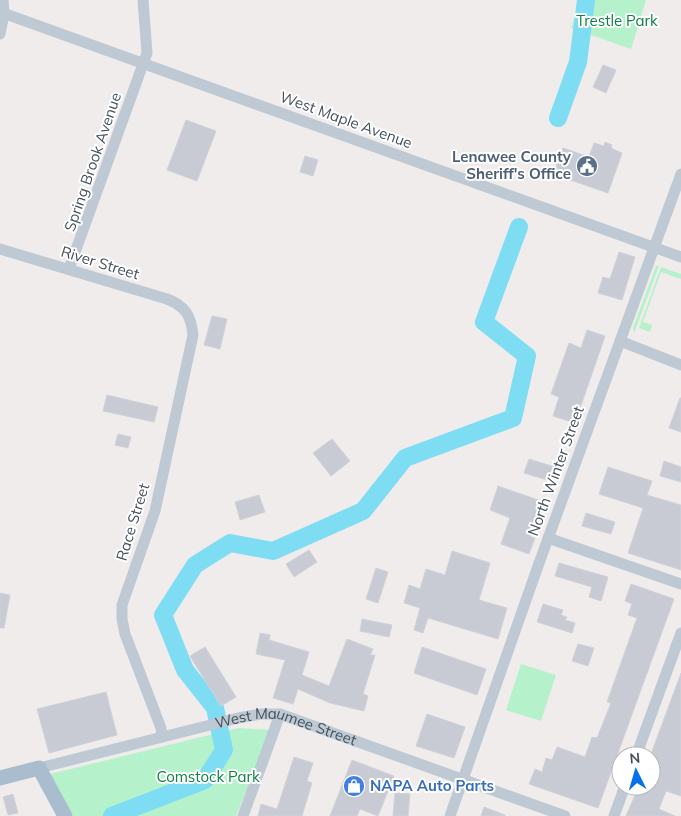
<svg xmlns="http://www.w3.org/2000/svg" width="681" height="816" font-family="Mulish,sans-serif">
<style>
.green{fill:#b5f2cc}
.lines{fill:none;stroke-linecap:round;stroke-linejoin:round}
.river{stroke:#7eddf3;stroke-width:18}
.building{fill:#c8cbd3;stroke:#d0d2d9}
.minor{stroke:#bec9d4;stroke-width:11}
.major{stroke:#a9bdcf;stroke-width:15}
.labels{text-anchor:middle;stroke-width:4;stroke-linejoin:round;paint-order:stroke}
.park-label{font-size:15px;fill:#0e8246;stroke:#fff}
.street-label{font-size:15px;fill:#43505b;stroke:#fff}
.service-label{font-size:15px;font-weight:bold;fill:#4e5e75;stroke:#fff;text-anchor:end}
.shop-label{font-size:15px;font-weight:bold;fill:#366cbe;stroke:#fff;text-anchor:start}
</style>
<rect width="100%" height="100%" fill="#f0ecec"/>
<!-- green -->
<g class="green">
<polygon points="580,0 646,0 631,49 571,28"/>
<polygon points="656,266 659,266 634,333 633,328"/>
<polygon points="661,267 681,274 681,279 661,272 643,322 652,325 650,332 639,328"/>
<polygon points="521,664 556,675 541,721 506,710"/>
<polygon points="238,728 271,730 236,816 73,816 50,774"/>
</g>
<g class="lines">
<!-- river -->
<g class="river">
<polyline points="558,118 578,62 586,0"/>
<polyline points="112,816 205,780 224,750 215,708 185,670 163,615 195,565 230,543 273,551 363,511 405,458 513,418 527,356 484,322 519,227"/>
</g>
</g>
<!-- building -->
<g class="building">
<polygon points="603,65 616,70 606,93 593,87"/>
<polygon points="186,120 216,131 197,181 167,170"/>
<polygon points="605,142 612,145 611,148 622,153 608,193 553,174 563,148 589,157 594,143 604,146"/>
<polygon points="305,156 318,160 313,176 300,172"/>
<polygon points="619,252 635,257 622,300 598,293 603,277 610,279"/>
<polygon points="212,316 227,319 220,349 204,345"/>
<polygon points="587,330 605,336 575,423 553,416 559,397 551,394 569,343 581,348"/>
<polygon points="107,395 158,407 154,422 103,411"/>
<polygon points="680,398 681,398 681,432 669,428"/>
<polygon points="118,434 131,437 128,448 115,445"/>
<polygon points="332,439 350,461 331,476 313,453"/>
<polygon points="529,459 558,468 554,482 524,473"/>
<polygon points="664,461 681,467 681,482 660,476"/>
<polygon points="608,467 652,481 647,495 681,505 681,570 628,553 643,508 599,494"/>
<polygon points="498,486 544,502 531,537 535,538 529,554 501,544 510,518 490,510"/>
<polygon points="259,495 265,512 240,520 235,502"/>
<polygon points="586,513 615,522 611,534 582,526"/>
<polygon points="309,550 317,562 294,577 286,564"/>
<polygon points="452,551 490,563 479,600 507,608 498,639 428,618 423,633 414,630 420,608 404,603 409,585 420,589 426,569 445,575"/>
<polygon points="559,563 608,577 601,601 589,597 592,587 555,576"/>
<polygon points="376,568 388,572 378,603 366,599"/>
<polygon points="631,584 674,599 598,808 529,784 535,769 542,772 546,758 552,760 557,747 585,757 592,737 597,738 611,703 607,702 637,618 628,615 632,604 625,601"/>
<polygon points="0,593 10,595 4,628 0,628"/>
<polygon points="543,604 563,610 561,615 567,617 565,620 575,623 572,633 537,622"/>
<polygon points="362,619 392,625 389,637 360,631"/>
<polygon points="260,633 270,635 269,640 309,652 302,675 329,686 347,639 373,649 370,655 375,655 363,694 368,696 364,711 330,703 298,689 293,704 273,698 285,660 256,654"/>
<polygon points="578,644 594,648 588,666 572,661"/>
<polygon points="205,647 236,697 221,706 190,656"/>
<polygon points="422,647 486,669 477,695 414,673"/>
<polygon points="681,673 681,796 666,791 659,809 675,816 626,816 639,786 651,786 651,754"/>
<polygon points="106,692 117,735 49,753 37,709"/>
<polygon points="427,714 465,727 454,758 416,746"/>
<polygon points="294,757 313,763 307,781 312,783 302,816 258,816 261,804 277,809"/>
<polygon points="352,760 394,776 378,816 360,809 357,816 330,816"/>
<polygon points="395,793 410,794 408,816 393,816"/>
<polygon points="13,794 18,813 8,815 3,797"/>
<polygon points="484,807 505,815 505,816 481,816"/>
</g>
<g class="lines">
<!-- minor -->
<g class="minor">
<polyline points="0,12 681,257"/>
<polyline points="0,34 4,14 3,0"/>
<path d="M0 249 167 299C185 306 191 315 193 335L155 511 122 605V619L125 634 161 728 162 737"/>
<polyline points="69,269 147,53 143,0"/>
<polyline points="620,341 681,365"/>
<polyline points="548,538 681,584"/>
<polyline points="636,756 681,633"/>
<path id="s1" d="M39 768 238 718 261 714H280L565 816"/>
<polyline points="243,816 280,714"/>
<polyline points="450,816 538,566 681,174"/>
<polyline points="614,816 625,786"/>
</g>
<!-- major -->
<polyline class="major" points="0,778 39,768 65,816"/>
</g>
<!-- icons -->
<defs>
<g id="civic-disc" transform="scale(1.125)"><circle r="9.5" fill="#5c6f8a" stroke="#fff"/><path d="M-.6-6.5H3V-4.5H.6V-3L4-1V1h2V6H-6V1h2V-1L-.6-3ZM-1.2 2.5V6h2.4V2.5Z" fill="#fff"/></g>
<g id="shop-disc" transform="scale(1.125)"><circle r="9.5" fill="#3f7fe0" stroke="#fff"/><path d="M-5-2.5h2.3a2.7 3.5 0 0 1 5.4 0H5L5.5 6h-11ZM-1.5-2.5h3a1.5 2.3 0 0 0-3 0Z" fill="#fff"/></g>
</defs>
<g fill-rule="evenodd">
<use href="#civic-disc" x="587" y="166"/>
<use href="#shop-disc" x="354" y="786"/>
</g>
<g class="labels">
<!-- park labels -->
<g class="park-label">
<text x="617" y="26">Trestle Park</text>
<text x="208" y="782">Comstock Park</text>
</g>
<!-- street labels -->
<g class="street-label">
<text transform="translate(346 120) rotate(20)" y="5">West Maple Avenue</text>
<text transform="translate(93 162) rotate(-71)" y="5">Spring Brook Avenue</text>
<text transform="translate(100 263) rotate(17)" y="5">River Street</text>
<text transform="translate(556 471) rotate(-70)" y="5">North Winter Street</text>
<text transform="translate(133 522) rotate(-73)" y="5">Race Street</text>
<text dy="5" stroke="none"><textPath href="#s1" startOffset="255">West Maumee Street</textPath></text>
</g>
<!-- service labels -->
<g class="service-label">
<text x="571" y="162">Lenawee County<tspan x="571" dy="17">Sheriff's Office</tspan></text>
</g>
<!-- shop labels -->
<g class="shop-label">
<text x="370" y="791">NAPA Auto Parts</text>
</g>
</g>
<!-- north arrow -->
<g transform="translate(636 771) rotate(355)"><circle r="24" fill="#ffffff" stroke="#b4b9bd"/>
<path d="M0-4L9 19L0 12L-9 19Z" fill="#0970ed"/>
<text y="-8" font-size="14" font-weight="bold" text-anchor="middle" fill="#43505b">N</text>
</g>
</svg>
